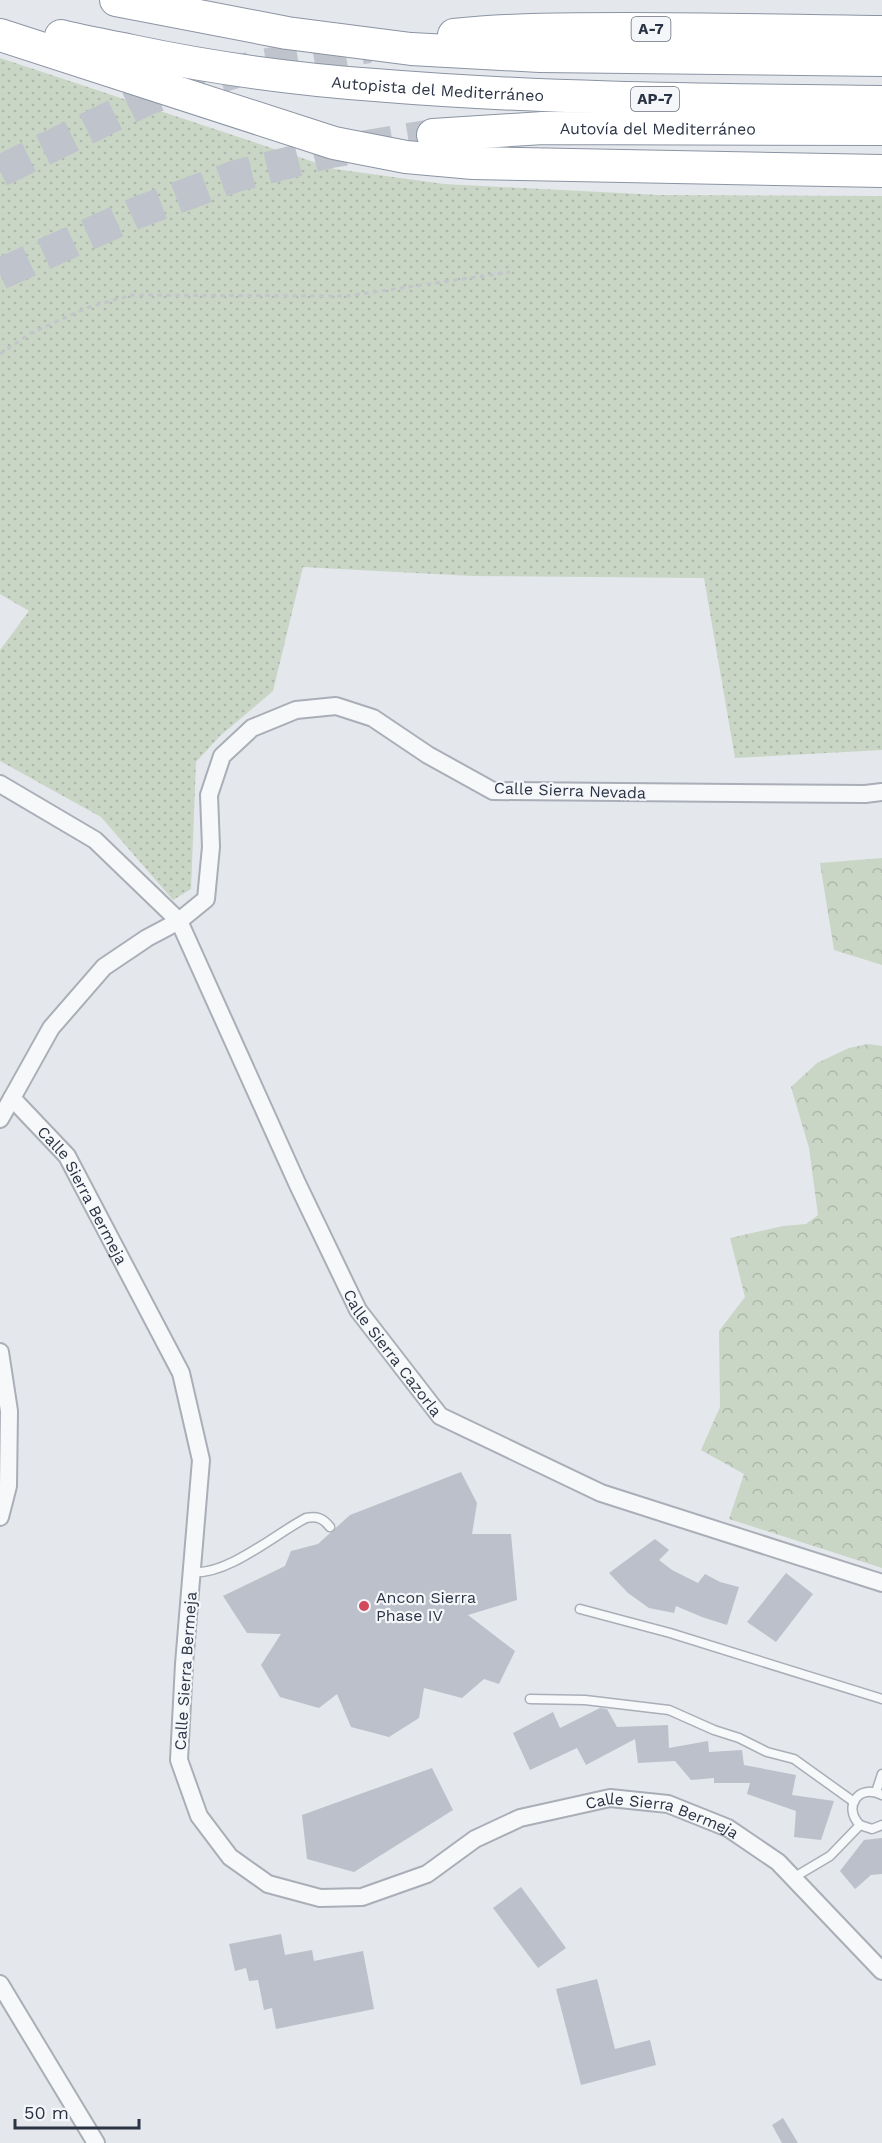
<svg xmlns="http://www.w3.org/2000/svg" width="882" height="2143" font-family="'Work Sans',sans-serif">
<style>
.grass{fill:url(#grass-dots)}
.forest{fill:url(#forest-crowns)}
.building{fill:#bbc0ca}
.lines{fill:none;stroke-linecap:round;stroke-linejoin:round}
.highway-tunnel{stroke:#bfc3cb;stroke-width:32;stroke-dasharray:32 16;stroke-linecap:butt}
.lane-casing{stroke:#a9aeb7;stroke-width:11}
.street-casing{stroke:#a9aeb7;stroke-width:20}
.highway-casing{stroke:#8b94a3;stroke-width:34}
.path{stroke:#c2c5cb;stroke-width:3;stroke-dasharray:4.5 4.5;stroke-linecap:butt}
.lane{stroke:#f7f8fa;stroke-width:8}
.street{stroke:#f7f8fa;stroke-width:16}
.highway{stroke:#fff;stroke-width:32}
.poi-dot{fill:#d1495b;stroke:#f4f6f9;stroke-width:2}
.labels{text-anchor:middle;stroke-width:4.5;stroke-linejoin:round;paint-order:stroke}
.shield{fill:#f4f6f9;stroke:#676e7b;stroke-width:1.5}
.shield-label{font-size:15px;font-weight:bold;fill:#2b3445}
.street-label{font-size:16px;fill:#2b3445;stroke:#f4f6f9}
.poi-label{font-size:16px;fill:#2b3445;stroke:#f4f6f9;text-anchor:start}
</style>
<defs>
<pattern id="grass-dots" width="8" height="8" patternUnits="userSpaceOnUse" patternTransform="scale(1.5)"><rect width="8" height="8" fill="#c9d6c5"/><path d="M2 2h.1M6 6h.1" fill="none" stroke="#adb8ab" stroke-width="1.8" stroke-linecap="round"/></pattern>
<pattern id="forest-crowns" width="20" height="18" patternUnits="userSpaceOnUse" patternTransform="scale(1.5)"><rect width="20" height="18" fill="#c9d6c5"/><path d="M2 6a3 3 0 1 1 6 0M12 15a3 3 0 1 1 6 0" fill="none" stroke="#adb8ab"/></pattern>
</defs>
<rect width="100%" height="100%" fill="#e4e7ec"/>
<!-- grass -->
<polygon class="grass" points="0,58 335,169 444,184 659,195 882,196 882,750 735,758 704,578 472,576 303,567 273,691 220,736 196,762 191,889 173,900 101,817 0,761 0,650 29,611 0,594"/>
<!-- forest -->
<g class="forest">
<polygon points="882,858 882,965 834,950 820,863"/>
<polygon points="868,1044 882,1046 882,1568 729,1519 744,1474 701,1450 720,1407 719,1331 745,1297 730,1238 783,1226 806,1224 818,1215 809,1148 791,1087 817,1063 849,1048"/>
</g>
<!-- building -->
<g class="building">
<polygon points="461,1472 477,1503 472,1534 511,1534 517,1600 468,1615 515,1651 499,1684 484,1679 462,1698 424,1688 419,1718 389,1737 351,1727 337,1694 319,1708 280,1697 261,1665 281,1634 247,1633 223,1596 285,1566 291,1551 318,1544 350,1515"/>
<polygon points="655,1539 669,1550 659,1560 672,1570 698,1583 705,1574 720,1582 739,1587 727,1625 702,1617 676,1606 674,1613 649,1608 628,1593 609,1573"/>
<polygon points="786,1573 813,1594 776,1642 747,1622"/>
<polygon points="600,1708 607,1709 617,1727 668,1725 669,1748 708,1741 709,1752 742,1750 744,1765 796,1775 792,1795 834,1801 821,1840 794,1837 796,1811 747,1794 750,1783 714,1783 714,1778 691,1780 675,1761 638,1763 635,1739 586,1765 577,1748 530,1770 513,1733 553,1712 560,1728"/>
<polygon points="432,1768 453,1810 354,1872 307,1859 302,1815"/>
<polygon points="882,1838 882,1874 871,1875 855,1889 840,1871 864,1840"/>
<polygon points="521,1887 566,1948 538,1968 493,1908"/>
<polygon points="281,1934 285,1955 312,1950 314,1961 363,1951 374,2009 276,2029 272,2008 264,2010 258,1980 249,1981 246,1968 235,1971 229,1944"/>
<polygon points="597,1979 615,2049 650,2040 656,2065 581,2085 556,1989"/>
<polygon points="783,2118 798,2143 782,2143 772,2125"/>
</g>
<g class="lines">
<!-- highway-tunnel -->
<g class="highway-tunnel">
<polyline points="0,171 150,98 256,66 369,47"/>
<polyline points="0,274 136,213 236,176 331,152 433,135"/>
</g>
<!-- lane casing -->
<g class="lane-casing">
<g id="lane">
<path d="M192 1572C227 1576 275 1534 306 1518 317 1516 323 1518 330 1527"/>
<polyline points="580,1609 670,1633 882,1699"/>
<polyline points="530,1699 585,1700 669,1710 714,1730 739,1738 767,1752 794,1759 854,1802"/>
<polyline points="876,1792 882,1774"/>
<path d="M882 1795C859 1783 842 1807 860 1825L872 1829 882 1825"/>
<polyline points="793,1878 830,1856 860,1825"/>
</g>
</g>
<!-- street casing -->
<g class="street-casing">
<g id="street">
<path id="s1" d="M0 784 95 840 179 921 297 1183 358 1310 440 1416 601 1493 882 1583"/>
<path id="s2" d="M882 792 865 794 493 791 428 755 373 718 336 706 296 710 252 728 222 756 209 795 211 847 206 899 179 921 147 938 104 967 51 1028 12 1098 67 1156 181 1373 201 1460 184 1664 179 1760 199 1816 230 1857 268 1884 320 1898 362 1897 427 1874 475 1839 520 1818 610 1798 668 1804 728 1828 778 1862 882 1971"/>
<polyline points="0,1119 12,1098"/>
<polyline points="0,1352 9,1411 8,1486 0,1517"/>
<polyline points="0,1984 96,2143"/>
</g>
</g>
<!-- highway casing -->
<g class="highway-casing">
<g id="highway">
<polyline points="116,0 287,33 411,49 540,56 882,60"/>
<polyline points="0,35 334,143 406,157 473,163 882,171"/>
<path d="M454 35C512 29 569 29 627 29 712 29 797 31 882 32"/>
<path id="s3" d="M61 36C85 42 109 46 132 51 212 68 293 79 375 85 543 99 713 100 882 102"/>
<path id="s4" d="M433 135 543 128 882 129"/>
</g>
</g>
<!-- path -->
<polyline class="path" points="0,354 31,333 89,307 132,295 347,296 510,272"/>
<!-- lane -->
<use href="#lane" class="lane"/>
<!-- street -->
<use href="#street" class="street"/>
<!-- highway -->
<use href="#highway" class="highway"/>
</g>
<!-- markers -->
<circle class="poi-dot" cx="364" cy="1606" r="6"/>
<g class="labels">
<!-- shield labels -->
<g class="shield">
<rect x="631.5" y="17" width="39" height="24" rx="4.5"/>
<rect x="631" y="87" width="48" height="24" rx="4.5"/>
</g>
<g class="shield-label">
<text x="651" y="34">A-7</text>
<text x="655" y="104">AP-7</text>
</g>
<!-- street labels -->
<g class="street-label">
<text dy="6" stroke="none"><textPath href="#s3" startOffset="381">Autopista del Mediterráneo</textPath></text>
<text dy="6" stroke="none"><textPath href="#s4" startOffset="225">Autovía del Mediterráneo</textPath></text>
<text transform="translate(570 790) rotate(2)" y="6">Calle Sierra Nevada</text>
<text dy="6" stroke="none"><textPath href="#s2" startOffset="1248">Calle Sierra Bermeja</textPath></text>
<text dy="6" stroke="none"><textPath href="#s1" startOffset="710">Calle Sierra Cazorla</textPath></text>
<text transform="translate(185 1671) rotate(-86)" y="6">Calle Sierra Bermeja</text>
<text dy="6" stroke="none"><textPath href="#s2" startOffset="2420">Calle Sierra Bermeja</textPath></text>
</g>
<!-- poi labels -->
<g class="poi-label">
<text x="376" y="1603">Ancon Sierra<tspan x="376" dy="18">Phase IV</tspan></text>
</g>
</g>
<!-- scale -->
<path d="M15 2119v9h124v-9" fill="none" stroke="#2b3445" stroke-width="3"/>
<text x="24" y="2119" font-size="18" fill="#2b3445" stroke="#f4f6f9" stroke-width="4.5" paint-order="stroke">50 m</text>
</svg>
